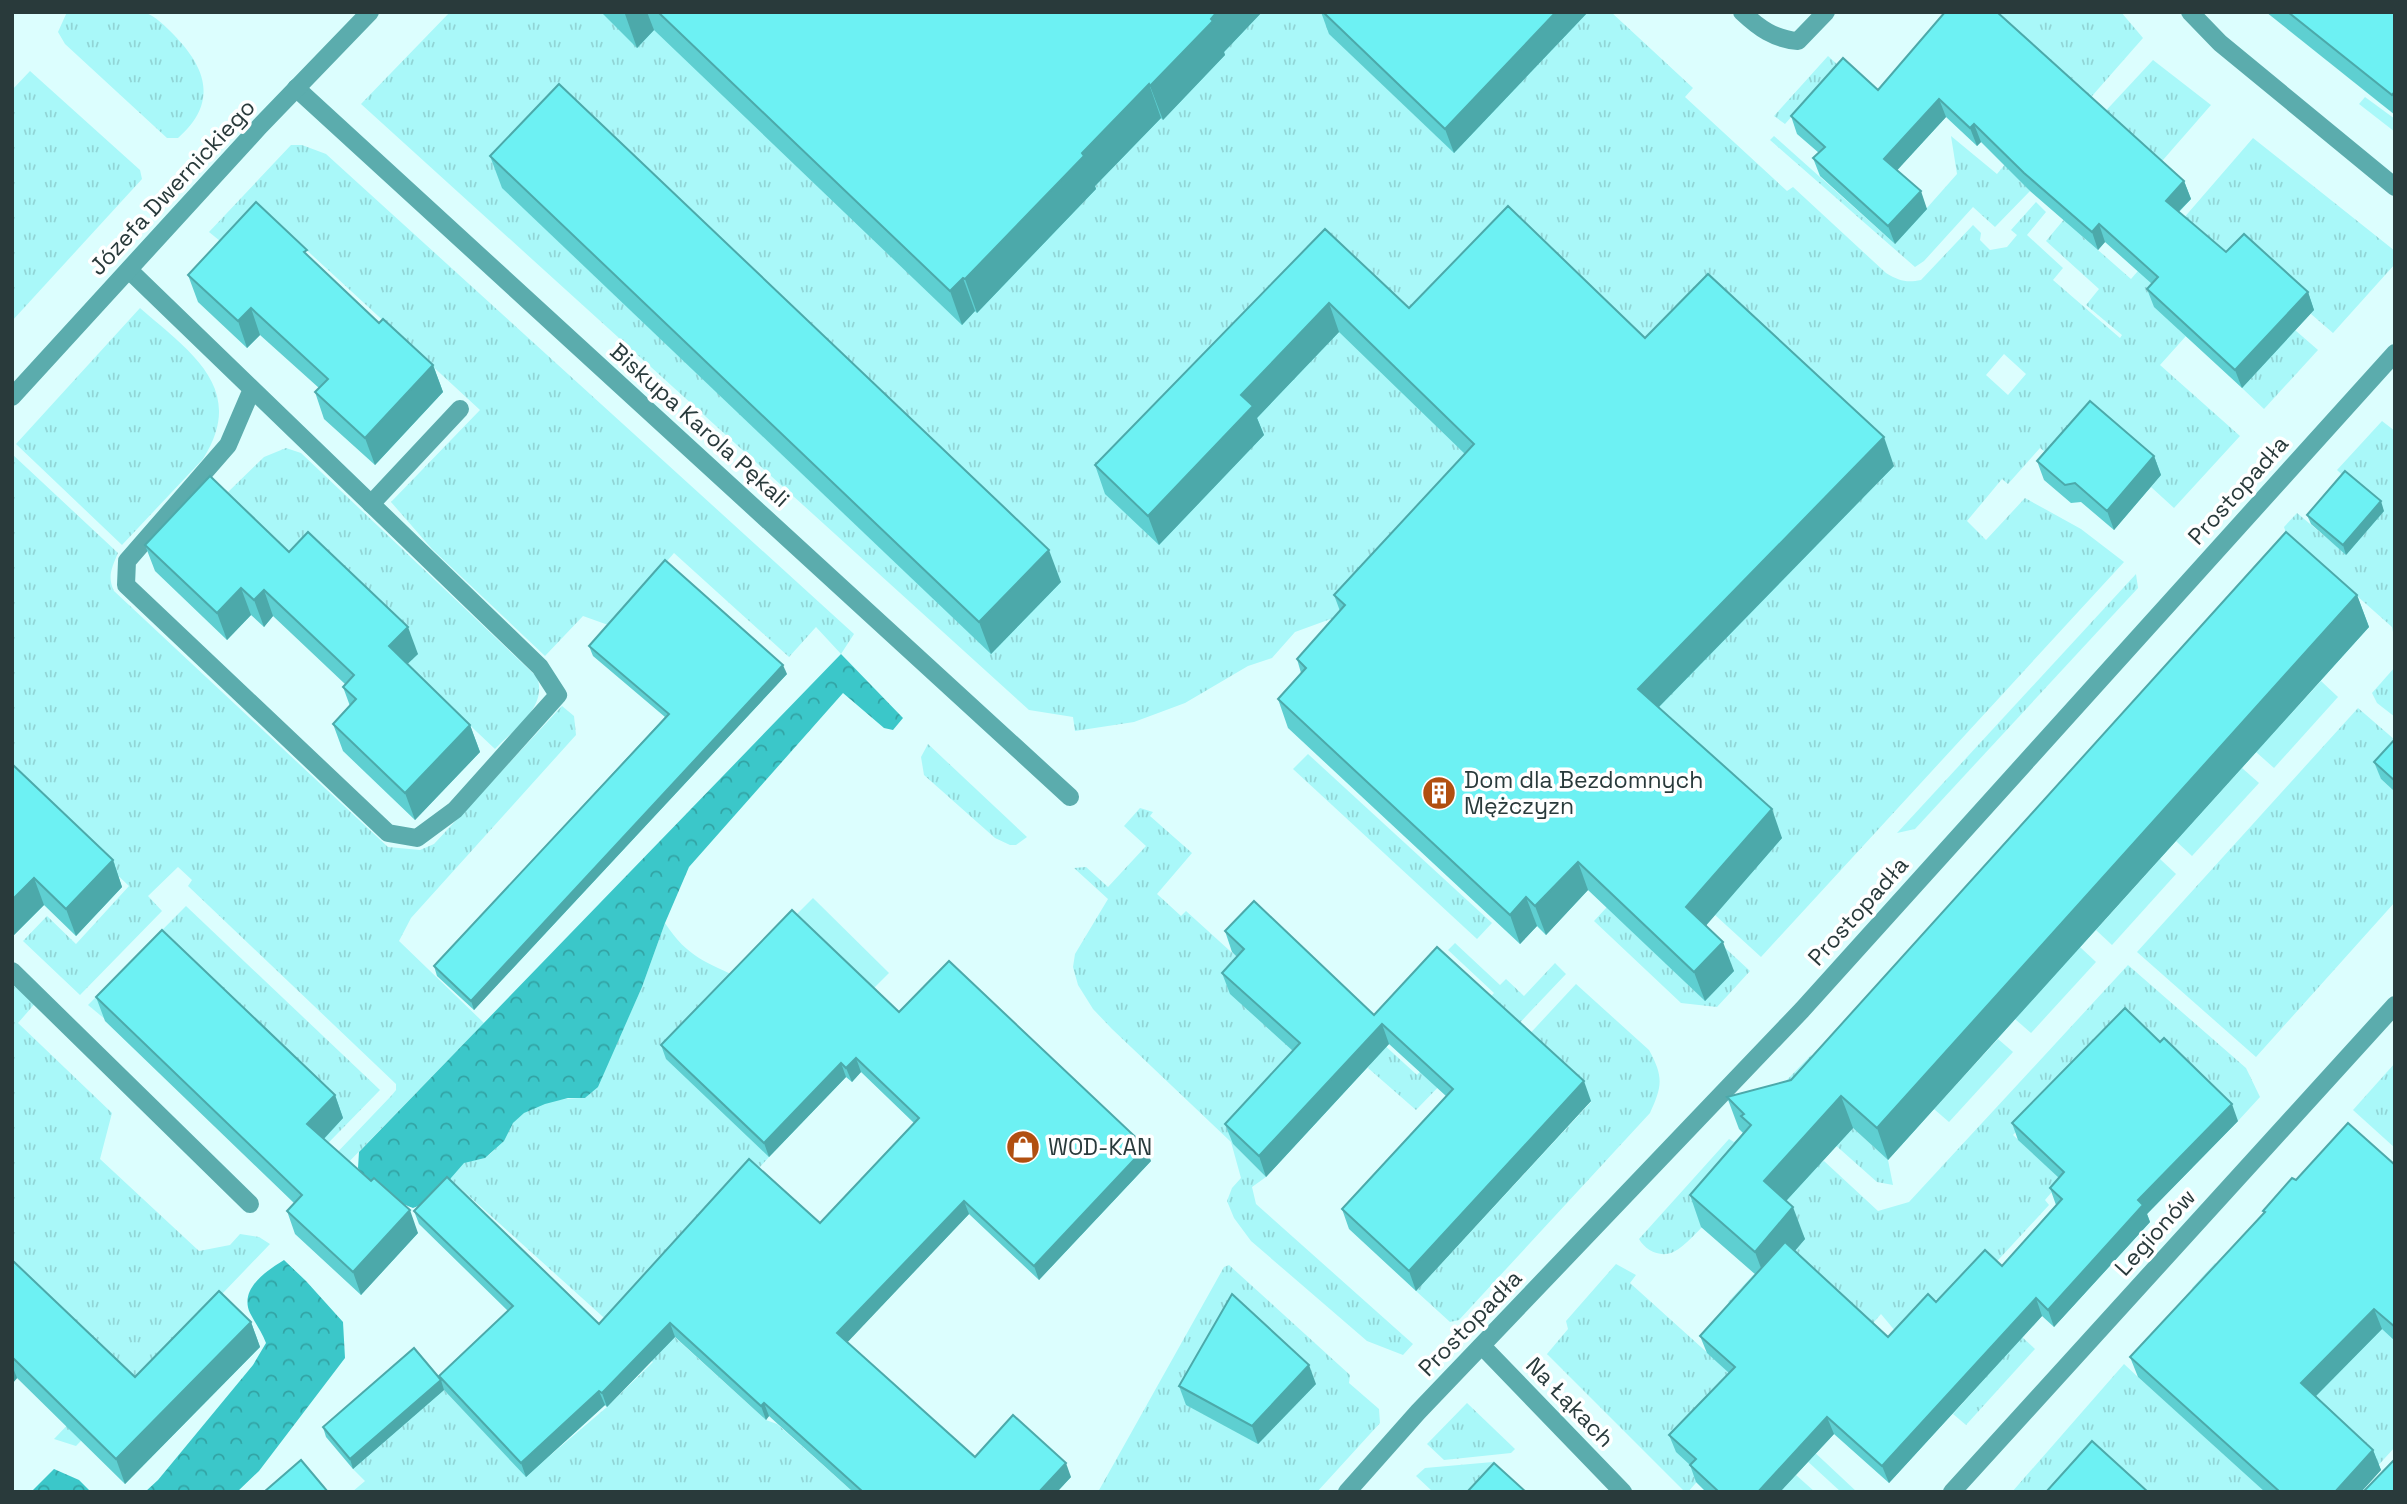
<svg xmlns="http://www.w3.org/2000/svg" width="2407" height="1504" font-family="'Space Grotesk',sans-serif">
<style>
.grass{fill:url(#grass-tufts);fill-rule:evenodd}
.forest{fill:url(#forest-crowns)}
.green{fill:#a9f8f9}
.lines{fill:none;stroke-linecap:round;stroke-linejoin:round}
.service{stroke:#5bacad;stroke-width:18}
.minor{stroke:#5bacad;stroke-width:18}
.wall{fill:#5ecfd1}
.shaded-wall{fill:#4ca9aa}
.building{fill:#6df1f3;stroke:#4ca9aa;stroke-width:2}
.labels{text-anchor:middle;stroke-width:7;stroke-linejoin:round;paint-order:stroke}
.street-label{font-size:23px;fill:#293a3b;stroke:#fff}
.poi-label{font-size:23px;fill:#293a3b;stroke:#fff;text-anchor:start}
</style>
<defs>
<pattern id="grass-tufts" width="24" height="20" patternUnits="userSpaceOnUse" patternTransform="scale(1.75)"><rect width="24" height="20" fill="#a9f8f9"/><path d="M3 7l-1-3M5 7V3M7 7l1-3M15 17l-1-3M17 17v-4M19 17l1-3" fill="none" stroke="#91d5d6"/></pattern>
<pattern id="forest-crowns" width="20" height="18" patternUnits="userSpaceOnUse" patternTransform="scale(1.75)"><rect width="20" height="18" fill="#3bc7c9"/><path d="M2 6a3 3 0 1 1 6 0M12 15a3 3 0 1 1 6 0" fill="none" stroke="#32a3a4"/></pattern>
</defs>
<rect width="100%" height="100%" fill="#dcfefe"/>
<!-- grass -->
<g class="grass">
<path d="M67 12C85 12 103 12 122 12 128 12 137 11 143 12 155 15 166 27 174 35 207 69 218 103 178 138H167L65 44 58 32Z"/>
<path d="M450 12H1611L1693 88 1685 97 1787 191 1793 187 1886 273C1899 281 1907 283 1921 280L1973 225 1981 233 1980 240 1990 250 2007 247 2017 235 2011 230 2036 202 2046 212 2027 235 2063 268 2053 280 2120 338 2122 335 2086 305 2099 289 2046 241 2071 211 2089 227 2082 236 2131 279 2253 138 2395 251V264L2333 333 2311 314 2314 309 2178 329 2186 336 2160 365 2240 436 2174 508 2151 487 2161 475 2059 463 2040 448 2008 484 2002 479 1967 521 1986 540 2025 498 2081 529 2124 562 1761 957 1402 629 1358 609 1295 632 1272 658 1248 666 1185 703 1134 722 1075 731 1073 717 1029 710 361 104ZM2004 354 2026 374 2008 395 1986 375Z"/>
<polygon points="1996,12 2121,12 2143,38 2085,104"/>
<polygon points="1828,56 1850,76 1801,106 1785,124 1774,116"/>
<polygon points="2153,60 2211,105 2156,168 2100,117"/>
<polygon points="30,71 140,170 142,179 12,321 12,90"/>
<polygon points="2365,97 2395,119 2395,132 2359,104"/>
<polygon points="1774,136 1895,244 1957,174 1951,136 1997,174 2012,156 2024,184 2030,191 1995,227 1973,207 1924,261 1915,267 1770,140"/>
<polygon points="291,145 302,145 326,154 854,634 841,654 816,627 789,657 674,553 611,626 583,616 545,656 432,549 391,502 480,410 261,208 225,245 209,232"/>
<path d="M140 308C189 351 248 388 203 459L122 545 16 444Z"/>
<polygon points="2295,330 2318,350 2264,409 2242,388"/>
<polygon points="2382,421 2395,431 2395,642 2392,627 2286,533 2284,527 2297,513 2347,555 2349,481 2337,470"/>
<path d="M286 448 301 453 537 677C548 707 514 729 495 749L406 665 417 653 305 573 225 495 264 457Z"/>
<path d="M12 454 118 553C112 567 107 577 114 591L388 847 420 850 434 844 562 706 574 716 576 735 411 918 399 941 484 1023 341 1170 330 1160 392 1095 396 1090V1084L188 886 192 880 178 867 148 896 162 911 80 995 23 941 47 916 76 944 129 886 12 775Z"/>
<polygon points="2136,574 2138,588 1915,829 1897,833"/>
<polygon points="2395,667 2395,717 2377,703 2372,693"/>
<polygon points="2358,708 2395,740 2381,779 2395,792 2395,902 2256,1057 2137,952"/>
<polygon points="928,744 1027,837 1016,845 1010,845 995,838 924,775 921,757"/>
<polygon points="1308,754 1492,923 1477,939 1293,769"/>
<polygon points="1140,808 1153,812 1150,816 1192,853 1157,894 1181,916 1186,911 1251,970 1334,999 1417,1075 1494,993 1448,950 1455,943 1500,985 1506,979 1524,996 1555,963 1566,974 1491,1053 1480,1044 1416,1110 1368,1068 1371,1063 1233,1144 1266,1177 1252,1187 1256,1204 1413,1344 1403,1355 1367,1341 1251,1241 1234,1218 1227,1201 1232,1188 1241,1178 1231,1142 1112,1029 1093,1009 1078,985 1073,967 1075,954 1108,899 1074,868 1086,867 1108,887 1146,846 1124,826"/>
<polygon points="1639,868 1750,971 1717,1007 1681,1003 1594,921 1607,907 1704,1000"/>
<polygon points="186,906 380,1090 295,1177 88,1005"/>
<path d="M665 923C688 958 706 962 742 979L769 1157 637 1303 766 1420 777 1424 853 1492H352L365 1481 353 1469 444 1390 526 1476 607 1407 653 1362 449 1178C453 1173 459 1165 465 1162 471 1159 480 1161 486 1157 500 1148 504 1134 514 1122 529 1102 562 1098 585 1098L597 1087 642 987Z"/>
<path d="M2128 965 2246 1068 2260 1097 2238 1121 2170 1056 2033 1113 2013 1135 2062 1180 2045 1200 2049 1205 1951 1311 1936 1299 1901 1338 1881 1314 1867 1330 1742 1314 1728 1302 1754 1274 1766 1284 1741 1182C1727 1198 1688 1248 1671 1253 1659 1257 1645 1250 1639 1239L1729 1139 1734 1142 1759 1117 1821 1163 1824 1161 1878 1211 1909 1202Z"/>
<polygon points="12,976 38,1000 18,1023 112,1113 100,1159 199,1251 230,1245 240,1234 259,1237 270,1244 76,1446 54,1439 120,1370 12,1276"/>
<path d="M1576 984 1649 1050C1664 1077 1662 1087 1650 1113L1459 1320 1450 1322 1416 1291 1591 1102 1524 1040Z"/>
<polygon points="1811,1055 1834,1077 1818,1096 1888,1160 1893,1185 1877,1182 1788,1103 1783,1084"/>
<polygon points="2395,1063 2395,1148 2353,1110"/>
<polygon points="2395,1258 2395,1447 2354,1492 2354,1435 2192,1288 2215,1263 2309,1348"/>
<polygon points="1616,1264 1636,1275 1630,1283 1742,1384 1702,1476 1688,1492 1685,1492 1547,1354 1568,1329 1566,1321"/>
<polygon points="1229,1265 1350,1375 1349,1383 1379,1409 1380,1423 1317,1492 1098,1492 1224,1267"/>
<polygon points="2022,1337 2035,1349 1966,1425 1953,1414"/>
<polygon points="2124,1364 2138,1377 2266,1492 2012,1492"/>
<polygon points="1467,1403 1515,1449 1511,1453 1444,1460 1427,1444"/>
<polygon points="1776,1416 1857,1492 1841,1492 1768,1425"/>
<polygon points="1493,1462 1494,1467 1480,1486 1475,1482 1466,1492 1433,1492 1416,1476 1425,1468"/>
<polygon points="1796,1475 1815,1492 1780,1492"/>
</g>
<!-- forest -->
<g class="forest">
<path d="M841 654 903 718 893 730 884 728 843 693 689 867 665 923 642 987 598 1087 585 1098H568L545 1104 524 1113 513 1123 504 1141 485 1158 464 1163 431 1201 413 1208C389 1199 373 1188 358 1168L359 1152Z"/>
<path d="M284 1260 306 1281 343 1322 345 1358 259 1471 237 1492H145L158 1480 253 1365 266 1343C262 1332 255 1323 250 1313 239 1289 266 1271 284 1260Z"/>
<polygon points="54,1469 79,1480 91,1492 31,1492"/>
</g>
<!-- green -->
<g class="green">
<polygon points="2321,681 2338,697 2274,768 2256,752"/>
<polygon points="2242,768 2259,783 2192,856 2176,841"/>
<polygon points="2160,859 2176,874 2112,945 2096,930"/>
<polygon points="813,898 889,973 869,993 793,918"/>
<polygon points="2080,947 2096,962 2031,1033 2015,1019"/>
<polygon points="1998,1039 2013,1052 1949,1122 1934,1109"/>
</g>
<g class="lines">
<!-- service -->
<g class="service">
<path d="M1742 12C1759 28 1774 39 1798 41L1826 12"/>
<polyline points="129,270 540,667 558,695 455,810 417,838 388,833 126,585 127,561 228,445 252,389"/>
<polyline points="371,504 460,409"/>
<polyline points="12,971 250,1204"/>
</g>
<!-- minor -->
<g class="minor">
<polyline points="2190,12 2220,43 2395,187"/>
<polyline points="296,88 1070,797"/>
<polyline points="12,397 260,126 370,12"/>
<polyline points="1483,1347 1623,1492"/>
<polyline points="1347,1492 1418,1412 1802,1010 2395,353"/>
<polyline points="1952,1492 2395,1005"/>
</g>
</g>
<!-- wall -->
<g class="wall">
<polygon points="601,12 1262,12 1224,52 1225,55 1163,120 1161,118 1095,186 1096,189 977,313 975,311 962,325 654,30 637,48"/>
<polygon points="1321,12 1588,12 1454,153 1329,34"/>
<polygon points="1945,12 2184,181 2191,199 2179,212 2226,252 2308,292 2314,310 2242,388 2154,307 2147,289 2152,284 2105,242 2098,250 2030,191 1981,142 1977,146 1946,117 1897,170 1927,209 1895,244 1820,176 1813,158 1819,153 1797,134 1791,116 1878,90"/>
<polygon points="2266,12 2395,12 2395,115"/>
<polygon points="490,156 1061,582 991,654 502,188"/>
<polygon points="1325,229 1409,308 1645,338 1894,466 1659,707 1782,838 1706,925 1734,971 1705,1001 1588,890 1546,935 1537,926 1520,944 1288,728 1278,699 1301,673 1297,659 1340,611 1334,595 1465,454 1339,332 1257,418 1264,435 1159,545 1105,494 1095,465"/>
<polygon points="310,257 379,323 433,365 443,392 375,465 324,419 315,392 319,388 260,335 247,348 198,302 188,275"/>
<polygon points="2154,456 2161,475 2114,530 2081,502 2071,503 2044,480 2037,461"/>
<polygon points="2384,511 2346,555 2311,524 2307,515"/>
<polygon points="145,545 289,552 418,654 407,664 470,725 480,752 415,820 343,751 333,724 350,706 343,687 345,684 273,616 264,627 251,615 227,640 155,571"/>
<polygon points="2357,595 2369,627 1888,1160 1853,1128 1786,1201 1805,1239 1794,1251 1888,1337 1936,1302 2002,1266 2056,1205 2050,1188 2059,1178 2018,1140 2012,1123 2238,1121 2147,1214 2150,1222 2054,1327 2042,1316 1889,1483 1834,1434 1780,1492 1706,1492 1696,1482 1690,1465 1676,1452 1669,1435 1729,1373 1707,1353 1700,1336 1756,1275 1701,1227 1690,1195 1743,1133 1739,1129 1727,1097 1791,1080"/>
<polygon points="589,646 787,674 474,1010 437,976 434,966 665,717 593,656"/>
<polygon points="2395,739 2395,792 2381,779 2374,762"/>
<polygon points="12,764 113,860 122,887 76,936 44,905 14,935 12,933"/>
<polygon points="1225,931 1374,1015 1591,1101 1416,1291 1349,1229 1342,1209 1446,1096 1389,1044 1266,1177 1233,1144 1225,1124 1293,1051 1230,994 1222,973 1237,957 1232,952"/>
<polygon points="96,997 335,1095 343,1118 324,1139 418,1233 361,1295 295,1234 287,1211 294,1203 105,1021"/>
<polygon points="899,1012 1151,1161 1039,1280 969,1214 847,1342 975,1457 1071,1477 1057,1492 853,1492 769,1416 766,1420 675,1337 607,1407 605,1405 526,1477 444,1390 353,1469 326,1437 323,1427 441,1380 439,1376 508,1311 419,1224 414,1211 599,1324 820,1223 914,1123 861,1072 852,1082 846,1077 769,1157 666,1059 661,1045"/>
<polygon points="2395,1165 2395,1341 2382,1329 2316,1396 2373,1450 2381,1470 2361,1492 2265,1492 2138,1377 2130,1357 2264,1213 2263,1211 2296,1180"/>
<polygon points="12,1260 135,1377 251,1322 260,1347 125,1484 17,1378 12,1384"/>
<polygon points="1316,1384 1258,1444 1186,1405 1179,1386"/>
</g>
<!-- shaded-wall -->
<g class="shaded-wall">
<polygon points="626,12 647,12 654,30 637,48 625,14"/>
<polygon points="1217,12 1262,12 1224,52 1225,55 1163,120 1150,86"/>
<polygon points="1556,12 1588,12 1454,153 1445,129"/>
<polygon points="1149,84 1161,118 1095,186 1096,189 977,313 965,279 1082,153"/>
<polygon points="1939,99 1946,117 1891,177 1884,159"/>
<polygon points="1974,124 1981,142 1977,146 1970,128"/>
<polygon points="2184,181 2191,199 2172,218 2166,201"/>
<polygon points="1921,191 1927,209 1895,244 1888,226"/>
<polygon points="2099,224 2105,242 2098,250 2092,232"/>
<polygon points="963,278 975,311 962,325 950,291"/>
<polygon points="2308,292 2314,310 2242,388 2235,370"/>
<polygon points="1329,303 1339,332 1257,418 1264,435 1159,545 1148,516 1241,395"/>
<polygon points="251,308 260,335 247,348 238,321"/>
<polygon points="433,365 443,392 375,465 365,438"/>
<polygon points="1884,437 1894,466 1649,717 1638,689"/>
<polygon points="2154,456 2161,475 2114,530 2107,511"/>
<polygon points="2381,501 2384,511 2346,555 2343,545"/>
<polygon points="1049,550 1061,582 991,654 979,622"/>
<polygon points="241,588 251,615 227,640 217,613"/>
<polygon points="264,590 273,616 264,627 254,600"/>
<polygon points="2357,595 2369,627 1888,1160 1877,1128"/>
<polygon points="408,627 418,654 398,673 389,646"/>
<polygon points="783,665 787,674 474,1010 471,1001"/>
<polygon points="470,725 480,752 415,820 405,793"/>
<polygon points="1772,809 1782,838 1697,936 1686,907"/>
<polygon points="113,860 122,887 76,936 66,909"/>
<polygon points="1578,862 1588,890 1546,935 1535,906"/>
<polygon points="34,878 44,905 14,935 12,930 12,900"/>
<polygon points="1526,897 1537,926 1520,944 1510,915"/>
<polygon points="1723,942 1734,971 1705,1001 1694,972"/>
<polygon points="1382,1024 1389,1044 1266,1177 1259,1156"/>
<polygon points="856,1058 861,1072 852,1082 846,1068"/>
<polygon points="841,1063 846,1077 769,1157 764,1143"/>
<polygon points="1584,1081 1591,1101 1416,1291 1409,1271"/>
<polygon points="335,1095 343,1118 316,1147 307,1124"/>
<polygon points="1841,1096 1853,1128 1775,1213 1764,1181"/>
<polygon points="2232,1104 2238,1121 2147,1214 2150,1222 2054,1327 2048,1310 2138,1200"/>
<polygon points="1146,1147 1151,1161 1039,1280 1034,1266"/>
<polygon points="964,1201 969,1214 843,1347 837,1333"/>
<polygon points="1793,1207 1805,1239 1767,1284 1755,1252"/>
<polygon points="410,1210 418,1233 361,1295 353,1272"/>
<polygon points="2036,1298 2042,1316 1889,1483 1882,1466"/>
<polygon points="2374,1309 2382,1329 2309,1403 2301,1383"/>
<polygon points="251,1322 260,1347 125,1484 116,1459"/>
<polygon points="670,1323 675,1337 607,1407 602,1393"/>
<polygon points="12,1365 17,1378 12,1384"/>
<polygon points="1309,1365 1316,1384 1258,1444 1252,1426"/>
<polygon points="441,1380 444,1390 353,1469 350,1459"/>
<polygon points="599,1391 605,1405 526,1477 521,1463"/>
<polygon points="764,1403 769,1416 766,1420 761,1406"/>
<polygon points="1827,1417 1834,1434 1780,1492 1758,1492"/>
<polygon points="2373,1450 2381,1470 2361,1492 2335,1492"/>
<polygon points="1066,1463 1071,1477 1057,1492 1039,1492"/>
</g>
<!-- building -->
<g class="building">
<polygon points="658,12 1217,12 1211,19 1213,21 1150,86 1149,84 1082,153 1084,156 965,279 963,278 950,291"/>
<polygon points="1323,12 1556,12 1445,129"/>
<polygon points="1945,12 1997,12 2184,181 2166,201 2226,252 2244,234 2308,292 2235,370 2147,289 2158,277 2099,224 2092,232 2024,173 1974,124 1970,128 1939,99 1884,159 1921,191 1888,226 1813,158 1825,147 1791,116 1843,58 1878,90"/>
<polygon points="2288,12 2395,12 2395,91 2392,95"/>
<polygon points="559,84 1049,550 979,622 490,156"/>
<polygon points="256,202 307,250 304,252 379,323 383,319 433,365 365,438 315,392 328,379 251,308 238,321 188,275"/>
<polygon points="1508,206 1645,338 1708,274 1884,437 1638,689 1772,809 1686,907 1723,942 1694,972 1578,862 1535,906 1526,897 1510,915 1278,699 1306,668 1297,659 1345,605 1334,595 1474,444 1329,303 1241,395 1253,406 1148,516 1095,465 1325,229 1409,308"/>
<polygon points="2090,401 2154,456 2107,511 2075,483 2065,485 2037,461"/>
<polygon points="2345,471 2381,501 2343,545 2307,515"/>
<polygon points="210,476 289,552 308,532 408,627 389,646 470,725 405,793 333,724 356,699 343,687 354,675 264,590 254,600 241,588 217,613 145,545"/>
<polygon points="2286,532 2357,595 1877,1128 1841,1096 1764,1181 1793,1207 1755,1252 1690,1195 1751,1125 1741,1116 1744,1114 1727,1097 1791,1080"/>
<polygon points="665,560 783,665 471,1001 434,966 669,714 589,646"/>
<polygon points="2395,739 2395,781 2374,762"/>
<polygon points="12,764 113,860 66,909 34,878 12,900"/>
<polygon points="1254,901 1374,1015 1437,947 1584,1081 1409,1271 1342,1209 1453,1089 1382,1024 1259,1156 1225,1124 1300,1043 1222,973 1244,949 1225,931"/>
<polygon points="792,910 899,1012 949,961 1146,1147 1034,1266 964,1201 837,1333 975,1457 1013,1415 1066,1463 1039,1492 863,1492 764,1403 761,1406 670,1323 602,1393 599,1391 521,1463 439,1376 513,1306 414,1211 447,1177 599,1324 749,1159 820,1223 919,1118 856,1058 846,1068 841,1063 764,1143 661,1045"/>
<polygon points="162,930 335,1095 307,1124 371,1181 374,1178 410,1210 353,1272 287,1211 302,1195 96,997"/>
<polygon points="2125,1008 2160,1042 2164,1038 2232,1104 2138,1200 2143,1205 2048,1310 2036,1298 1882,1466 1827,1417 1758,1492 1719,1492 1690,1465 1696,1459 1669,1435 1735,1367 1700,1336 1785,1242 1888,1337 1928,1294 1936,1302 1985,1250 2002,1266 2062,1199 2050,1188 2064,1172 2012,1123"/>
<polygon points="2348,1123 2395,1165 2395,1327 2374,1309 2301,1383 2373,1450 2335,1492 2280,1492 2130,1357 2265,1212 2263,1211 2292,1178 2296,1180"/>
<polygon points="12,1260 135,1377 219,1291 251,1322 116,1459 12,1357"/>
<polygon points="1232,1294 1309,1365 1252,1426 1179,1386"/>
<polygon points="414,1348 441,1380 350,1459 323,1427"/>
<polygon points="2092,1441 2148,1492 2046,1492"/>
<polygon points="2395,1459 2395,1492 2363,1492"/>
<polygon points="301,1460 328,1492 264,1492"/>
<polygon points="1494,1463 1526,1492 1467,1492"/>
</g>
<!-- icons -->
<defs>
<g id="building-disc" transform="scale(1.75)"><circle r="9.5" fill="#b14f10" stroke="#fff"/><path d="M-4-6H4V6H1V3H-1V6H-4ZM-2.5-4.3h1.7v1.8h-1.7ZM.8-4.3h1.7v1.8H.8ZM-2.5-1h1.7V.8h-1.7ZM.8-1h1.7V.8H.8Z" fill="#fff"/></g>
<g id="shop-disc" transform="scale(1.75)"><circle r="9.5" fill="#b14f10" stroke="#fff"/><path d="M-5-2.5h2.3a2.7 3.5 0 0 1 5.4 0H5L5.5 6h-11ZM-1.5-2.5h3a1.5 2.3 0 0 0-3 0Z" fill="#fff"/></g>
</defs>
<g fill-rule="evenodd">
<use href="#building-disc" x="1439" y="793"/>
<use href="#shop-disc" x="1023" y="1147"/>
</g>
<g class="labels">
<!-- street labels -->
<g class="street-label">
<text transform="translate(172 187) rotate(-47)" y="8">Józefa Dwernickiego</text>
<text transform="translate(700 425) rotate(42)" y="8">Biskupa Karola Pękali</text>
<text transform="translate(2238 490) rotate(-48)" y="8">Prostopadła</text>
<text transform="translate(1858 911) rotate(-48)" y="8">Prostopadła</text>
<text transform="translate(2155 1232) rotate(-48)" y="8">Legionów</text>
<text transform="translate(1470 1323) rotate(-46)" y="8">Prostopadła</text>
<text transform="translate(1570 1402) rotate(46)" y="8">Na Łąkach</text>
</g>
<!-- poi labels -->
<g class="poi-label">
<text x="1464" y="788">Dom dla Bezdomnych<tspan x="1464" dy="26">Mężczyzn</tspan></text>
<text x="1048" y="1155">WOD-KAN</text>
</g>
</g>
<!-- border -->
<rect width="2407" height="1504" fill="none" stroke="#293a3b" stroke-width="28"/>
</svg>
